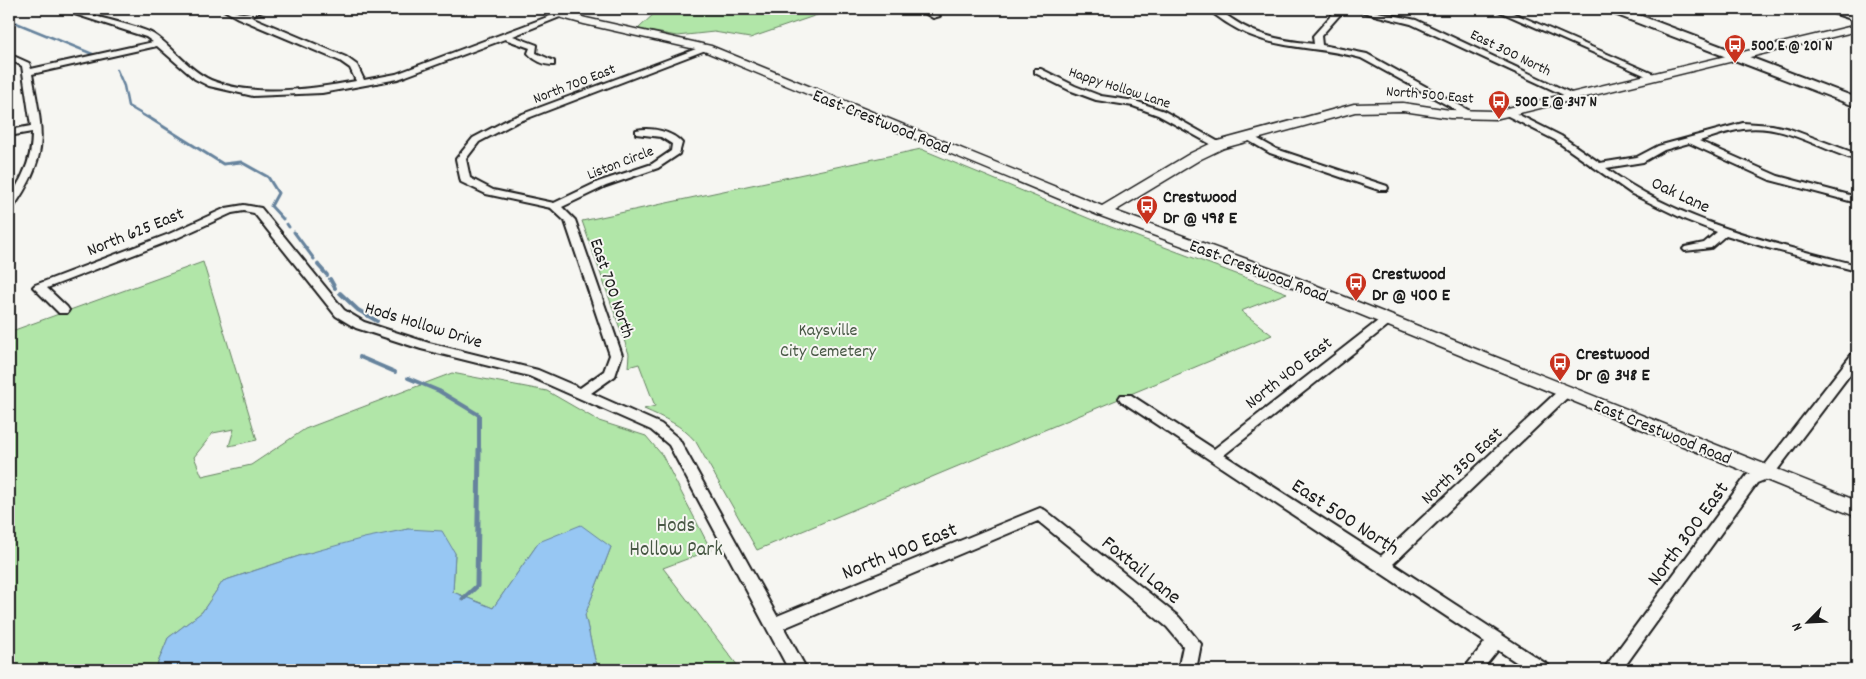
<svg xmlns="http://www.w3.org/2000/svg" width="1866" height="679" font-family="Dekko,sans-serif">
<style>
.green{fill:#b1e6a8;stroke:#668162}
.water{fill:#97c7f3;stroke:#66839d}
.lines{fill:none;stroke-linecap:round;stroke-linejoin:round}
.stream-far3{stroke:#66839d;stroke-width:2.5}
.stream-far2{stroke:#66839d;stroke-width:3}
.stream-far1{stroke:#66839d;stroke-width:4}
.stream{stroke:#66839d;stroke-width:5}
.street-casing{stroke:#1c1c1c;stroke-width:4}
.secondary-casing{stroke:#1c1c1c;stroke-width:3}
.primary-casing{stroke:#1c1c1c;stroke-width:4}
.street{fill:#f6f6f2;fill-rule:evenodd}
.secondary{fill:#f6f6f2;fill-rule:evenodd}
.primary{fill:#f6f6f2;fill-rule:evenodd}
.labels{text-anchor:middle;stroke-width:4;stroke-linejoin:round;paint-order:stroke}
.far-poi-label{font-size:15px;font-weight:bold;fill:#1c1c1c;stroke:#f6f6f2;text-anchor:start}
.far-street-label{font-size:15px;fill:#1c1c1c;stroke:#f6f6f2}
.street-label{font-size:18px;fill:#1c1c1c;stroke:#f6f6f2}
.poi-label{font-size:18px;font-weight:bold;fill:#1c1c1c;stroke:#f6f6f2;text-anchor:start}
.park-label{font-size:18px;fill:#495946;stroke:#f6f6f2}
.near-street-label{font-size:21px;fill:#1c1c1c;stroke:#f6f6f2}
.near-park-label{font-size:21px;fill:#495946;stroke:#f6f6f2}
</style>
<rect width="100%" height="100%" fill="#f6f6f2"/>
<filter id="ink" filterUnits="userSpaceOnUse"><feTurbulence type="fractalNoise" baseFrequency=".02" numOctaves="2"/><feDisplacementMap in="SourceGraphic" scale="10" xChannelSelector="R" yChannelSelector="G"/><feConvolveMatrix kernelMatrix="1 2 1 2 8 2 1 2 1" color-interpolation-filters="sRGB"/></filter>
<g filter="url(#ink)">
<!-- green -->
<g class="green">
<polygon points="659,9 815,9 820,14 750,38 714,32 677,36 638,29"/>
<path d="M921 149 1095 221 1287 293 1241 311 1272 335 757 550 696 442C682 425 664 418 644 409L655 406 639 364 628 367 629 354 582 221Z"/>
<polygon points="203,262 257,440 229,446 234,429 213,433 194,457 202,476 251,465 305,429 452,373 547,391 599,421 646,436 662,455 711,550 663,568 741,670 601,670 595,660 585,615 611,547 539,542 493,608 453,592 455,553 408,529 302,555 223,581 202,612 168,638 155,670 9,670 9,332"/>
</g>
<!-- water -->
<polygon class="water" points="581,525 611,547 585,615 595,660 601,670 155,670 168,638 202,612 223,581 302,555 364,538 408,529 442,531 455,553 453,592 493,608 539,542"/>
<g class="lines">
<!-- stream-far3 -->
<g class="stream-far3">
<polyline points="9,20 95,55"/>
<polyline points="117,70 124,86 128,106 150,119"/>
</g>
<!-- stream-far2 -->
<g class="stream-far2">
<polyline points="148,117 223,164 241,162 268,177 278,193 271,206 283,219"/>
<polyline points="287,224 289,227"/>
<polyline points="294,232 314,259"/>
<polyline points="318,264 319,266"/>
</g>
<!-- stream-far1 -->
<g class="stream-far1">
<polyline points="318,265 327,275"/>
<polyline points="330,279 335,288"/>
<polyline points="340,293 358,310 377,321"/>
<polyline points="360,357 395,372"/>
<polyline points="408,378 439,391 479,415 479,450"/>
</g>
<!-- stream -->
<polyline class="stream" points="463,599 477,586 479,449"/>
<!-- street casing -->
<g class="street-casing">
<g id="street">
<path d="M59 9C67 9 73 11 81 12 88 13 98 9 107 9L91 15C105 19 141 27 153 34 175 48 190 73 216 82 257 97 313 89 356 81L350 68 340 61 238 18 222 9C230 9 237 13 243 13 250 13 259 9 268 9L249 16 346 57 357 65 364 80 396 74 558 13 565 15 513 36 537 45 536 53 554 61V65C545 66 534 60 528 53L530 48 505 39 398 79 322 93 253 96 209 86 195 79 157 46 32 74C43 135 50 154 13 208L9 209C9 195 18 186 23 174 30 160 32 147 32 132L9 136V130L31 126 22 66 9 59V54L29 63 31 69 153 42 146 37Z"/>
<polygon points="918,9 927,9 940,16 933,18"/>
<path d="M1214 9H1222L1221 11C1251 35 1276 40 1314 44L1313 36 1337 9H1345L1321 36 1322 45 1367 54 1477 115 1472 118 1469 117 1361 58C1305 43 1264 53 1214 14Z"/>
<polygon points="1350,9 1363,9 1416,20 1575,95 1568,97 1411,24"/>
<polygon points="1494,9 1504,9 1658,76 1651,78"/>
<polygon points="1821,9 1832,9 1857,17 1857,21"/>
<path d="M704 46 711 48 515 123 479 142 466 159 470 178 493 190 554 203 598 182 652 164 671 151 672 144 661 137 636 134V130C651 127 672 131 682 143L679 154 658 168 606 186 562 207 575 220 622 355 615 376 591 393 661 424 679 439 777 616 1040 508 1045 510 1179 617 1201 644 1196 670H1178L1183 646 1167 627 1038 521 784 628 807 670H789L669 445 651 430 529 376 421 349 356 328 336 316 254 213 244 211 232 213 177 238 47 288 67 307 69 310 67 313H59L33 287 35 285 169 234 226 208 244 205 261 208 344 310 364 322 429 343 538 370 580 388 604 371 610 355 565 221 551 208 486 194 461 182 456 159 473 138 509 119Z"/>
<polygon points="1035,69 1041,69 1075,86 1101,96 1135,101 1164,111 1224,145 1219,148 1216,147 1158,115 1133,106 1096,100 1069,90 1035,73"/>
<path d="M1507 109 1561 136 1600 163 1637 157 1658 146 1743 123 1772 125 1790 129 1857 154V160C1820 150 1784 123 1743 129 1728 131 1713 137 1699 141L1778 176 1857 197V203L1770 180 1689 143 1664 150 1643 162 1606 168C1679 222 1771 243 1857 265V271L1768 248 1726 235 1711 248 1685 251 1683 249 1685 247 1704 243 1717 232 1686 220 1632 194 1555 140 1504 114V110Z"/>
<polygon points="1249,134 1276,149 1387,186 1388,188 1387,190 1379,190 1270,153 1246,139 1246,135"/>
<polygon points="1387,316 1393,320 1391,323 1224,455 1381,556 1560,389 1570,389 1572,392 1570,395 1393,564 1548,665 1551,670 1528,670 1498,650 1482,670 1463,670 1485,642 1121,401 1119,398 1121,395 1131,395 1214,449 1383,317"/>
<polygon points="1857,353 1857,365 1772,477 1757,483 1622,670 1603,670 1747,475 1762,469 1852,354"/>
</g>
</g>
<!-- secondary casing -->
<g class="secondary-casing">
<polygon id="secondary" points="536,9 552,9 586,18 711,46 1102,206 1191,153 1214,142 1354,104 1403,103 1450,110 1495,111 1857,25 1857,31 1495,119 1450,118 1403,111 1355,112 1224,148 1201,159 1115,211 1285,273 1857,501 1857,517 1273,279 1098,215 704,51 584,24 537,11"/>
</g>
<!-- primary casing -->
<g class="primary-casing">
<polygon id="primary" points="1607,9 1623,9 1857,98 1857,107 1609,12"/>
</g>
<!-- street -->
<use href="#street" class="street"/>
<!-- secondary -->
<use href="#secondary" class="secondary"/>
<!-- primary -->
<use href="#primary" class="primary"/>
</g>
</g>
<!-- icons -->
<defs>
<g id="bus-pin" transform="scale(1.125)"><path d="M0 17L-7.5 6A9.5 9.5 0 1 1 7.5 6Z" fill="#c8321e" stroke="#f6f6f2"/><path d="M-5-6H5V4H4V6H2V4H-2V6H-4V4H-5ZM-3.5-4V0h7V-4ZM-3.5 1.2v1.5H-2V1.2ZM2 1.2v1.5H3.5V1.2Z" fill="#fff"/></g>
</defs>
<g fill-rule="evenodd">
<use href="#bus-pin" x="1735" y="45"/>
<use href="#bus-pin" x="1499" y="101"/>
<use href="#bus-pin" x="1147" y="206"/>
<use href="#bus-pin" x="1356" y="283"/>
<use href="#bus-pin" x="1560" y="363"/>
</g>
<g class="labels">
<!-- far-poi labels -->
<g class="far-poi-label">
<text x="1751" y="50">500 E @ 201 N</text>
<text x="1515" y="106">500 E @ 347 N</text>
</g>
<!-- far-street labels -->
<g class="far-street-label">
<text transform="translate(1511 52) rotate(26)" y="5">East 300 North</text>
<text transform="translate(574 83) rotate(-21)" y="5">North 700 East</text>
<text transform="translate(1120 87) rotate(18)" y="5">Happy Hollow Lane</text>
<text transform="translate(1430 94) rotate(5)" y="5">North 500 East</text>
<text transform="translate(620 162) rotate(-21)" y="5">Liston Circle</text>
</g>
<!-- street labels -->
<g class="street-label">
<text transform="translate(882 121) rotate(22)" y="6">East Crestwood Road</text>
<text transform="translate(1681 194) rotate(25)" y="6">Oak Lane</text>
<text transform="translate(135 231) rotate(-22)" y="6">North 625 East</text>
<text transform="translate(1259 270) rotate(21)" y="6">East Crestwood Road</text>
<text transform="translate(613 288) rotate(71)" y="6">East 700 North</text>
<text transform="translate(424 324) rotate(17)" y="6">Hods Hollow Drive</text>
<text transform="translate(1288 372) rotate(-38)" y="6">North 400 East</text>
<text transform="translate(1663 431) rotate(22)" y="6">East Crestwood Road</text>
<text transform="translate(1461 465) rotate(-43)" y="6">North 350 East</text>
</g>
<!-- poi labels -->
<g class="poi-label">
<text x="1163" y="202">Crestwood<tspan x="1163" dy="21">Dr @ 498 E</tspan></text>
<text x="1372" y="279">Crestwood<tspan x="1372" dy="21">Dr @ 400 E</tspan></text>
<text x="1576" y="359">Crestwood<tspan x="1576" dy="21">Dr @ 348 E</tspan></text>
</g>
<!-- park labels -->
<g class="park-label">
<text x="828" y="335">Kaysville<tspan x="828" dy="21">City Cemetery</tspan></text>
</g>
<!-- near-street labels -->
<g class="near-street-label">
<text transform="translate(1346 516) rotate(33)" y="7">East 500 North</text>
<text transform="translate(1687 533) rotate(-54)" y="7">North 300 East</text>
<text transform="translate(899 550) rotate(-22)" y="7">North 400 East</text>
<text transform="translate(1142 569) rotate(39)" y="7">Foxtail Lane</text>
</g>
<!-- near-park labels -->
<g class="near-park-label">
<text x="676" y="531">Hods<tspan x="676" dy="24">Hollow Park</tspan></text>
</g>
</g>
<!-- margin -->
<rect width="1866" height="679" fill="none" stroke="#f6f6f2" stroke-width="30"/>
<rect x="15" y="15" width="1836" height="649" fill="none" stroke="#1c1c1c" stroke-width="2" filter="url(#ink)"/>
<!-- north arrow -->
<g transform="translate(1808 622) rotate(246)" stroke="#f6f6f2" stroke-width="4" paint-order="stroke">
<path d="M0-4L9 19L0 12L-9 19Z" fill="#1c1c1c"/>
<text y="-8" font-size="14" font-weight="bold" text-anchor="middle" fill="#1c1c1c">N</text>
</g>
</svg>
